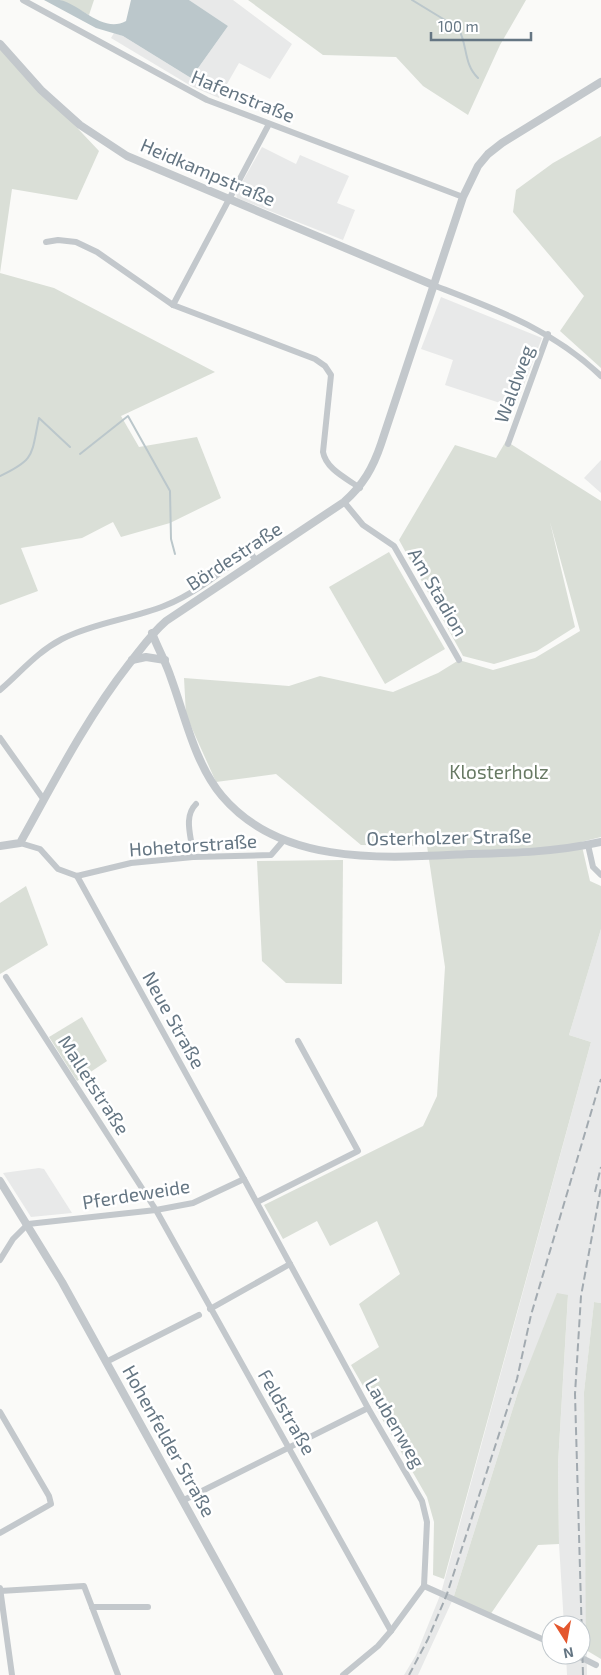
<svg xmlns="http://www.w3.org/2000/svg" width="601" height="1675" font-family="'Exo 2',sans-serif">
<style>
.built{fill:#e8e9e9}
.green{fill:#dadfd7}
.water{fill:#bbc7cb}
.lines{fill:none;stroke-linecap:round;stroke-linejoin:round}
.stream{stroke:#bbc7cb;stroke-width:2}
.minor{stroke:#c3c8cc;stroke-width:6}
.tertiary{stroke:#c3c8cc;stroke-width:8}
.rail{stroke:#a2aab0;stroke-width:2;stroke-dasharray:8 4;stroke-linecap:butt}
.labels{text-anchor:middle;stroke-width:5;stroke-linejoin:round;paint-order:stroke}
.street-label{font-size:19px;fill:#657683;stroke:#fff}
.park-label{font-size:19px;fill:#687a64;stroke:#fff}
</style>
<rect width="100%" height="100%" fill="#fafaf8"/>
<!-- built -->
<g class="built">
<polygon points="189,0 233,0 292,44 270,79 239,63 219,98 191,86 111,38 114,33 123,36 191,78 228,26"/>
<polygon points="262,147 296,164 300,155 349,176 337,203 355,210 343,240 237,198 236,193"/>
<polygon points="441,297 542,338 515,408 445,385 453,360 421,349"/>
<polygon points="601,460 601,493 584,478"/>
<polygon points="601,929 601,1303 594,1302 584,1392 587,1675 567,1675 566,1655 581,1655 581,1625 564,1625 559,1544 558,1464 568,1296 518,1392 453,1599 418,1675 404,1675 416,1655 441,1593 591,1042 569,1035"/>
<polygon points="39,1168 44,1169 72,1213 31,1217 3,1173"/>
</g>
<!-- green -->
<g class="green">
<polygon points="60,0 94,0 89,15"/>
<polygon points="248,0 526,0 500,45 468,115 423,86 396,57 323,55"/>
<polygon points="0,46 99,151 77,200 12,189 0,273 54,288 215,372 121,416 139,447 197,437 221,498 170,523 121,537 113,522 82,538 21,548 38,591 0,605"/>
<polygon points="601,136 601,368 560,331 584,296 513,212 516,190 553,163"/>
<polygon points="506,441 601,501 601,837 581,842 590,881 601,886 601,929 569,1035 591,1042 444,1579 433,1575 434,1522 427,1497 351,1365 379,1347 359,1304 400,1274 377,1221 330,1246 317,1221 283,1239 264,1205 423,1126 437,1096 445,967 427,846 361,845 276,774 216,782 186,715 184,678 289,686 320,676 393,692 438,673 459,660 493,670 535,658 580,631 550,522 575,627 537,651 494,664 463,656 399,540 455,445 496,458"/>
<polygon points="389,552 445,649 385,684 329,587"/>
<polygon points="343,860 342,984 286,983 262,961 257,861"/>
<polygon points="26,886 48,945 0,974 0,903"/>
<polygon points="82,1017 107,1061 77,1081 49,1037"/>
<polygon points="557,1293 568,1295 558,1464 559,1544 538,1545 490,1615 453,1599 518,1392"/>
<polygon points="594,1302 601,1303 601,1659 586,1650 584,1392"/>
</g>
<!-- water -->
<path class="water" d="M44 0C49 0 55 0 60 0 80 4 103 34 126 21L131 0H189L228 26 191 78 123 36 96 28Z"/>
<g class="lines">
<!-- stream -->
<g class="stream">
<path d="M412 0 458 28C468 44 463 64 478 78"/>
<polyline points="80,454 128,416 170,491 171,539 175,554"/>
<path d="M0 476C36 459 31 455 39 418L70 447"/>
</g>
<!-- minor -->
<g class="minor">
<polyline points="23,0 207,100 463,197"/>
<path d="M46 242 58 240 76 242 97 252 173 305 315 359 325 366 331 375 323 452C326 469 346 478 360 488"/>
<path d="M433 285C495 309 552 329 601 376"/>
<polyline points="173,305 269,124"/>
<polyline points="508,444 548,334"/>
<polyline points="344,502 363,525 394,546 459,660"/>
<path d="M0 690C21 672 37 652 62 639 94 623 131 619 164 606 194 594 220 573 245 554H251L256 560"/>
<polyline points="0,738 44,800"/>
<polyline points="20,843 40,849 58,869 77,876 131,863 193,857 271,855 283,841"/>
<polyline points="588,845 593,867 601,875"/>
<path d="M193 857C193 840 182 818 196 804"/>
<polyline points="77,876 244,1179 368,1408 422,1501 427,1522 424,1586 391,1631 378,1646 343,1675"/>
<polyline points="6,977 156,1210 391,1631"/>
<polyline points="257,1202 358,1151 298,1041"/>
<polyline points="0,1260 13,1239 28,1224 156,1210 193,1203 244,1179"/>
<polyline points="210,1309 290,1264"/>
<polyline points="106,1362 199,1315"/>
<polyline points="0,1412 49,1496 51,1504 0,1533"/>
<polyline points="184,1500 368,1408"/>
<polyline points="424,1586 551,1643"/>
<polyline points="0,1588 12,1675"/>
<polyline points="0,1591 84,1586 118,1675"/>
<polyline points="92,1607 148,1607"/>
<polyline points="576,1655 596,1665"/>
</g>
<!-- tertiary -->
<g class="tertiary">
<polyline points="0,44 41,90 61,108 80,125 127,156 433,285"/>
<path d="M152 633C158 649 166 662 171 678 185 716 195 764 222 796 282 867 386 858 470 854 514 853 557 852 601 842"/>
<polyline points="132,660 146,657 165,660"/>
<path d="M0 846 20 843C54 782 86 719 129 664 141 649 151 634 166 621L344 502C363 485 373 468 381 444L463 197 478 166 488 154 502 143 601 82"/>
<polyline points="0,1181 62,1282 279,1675"/>
</g>
<!-- rail -->
<g class="rail">
<polyline points="595,1192 601,1167"/>
<polyline points="409,1675 428,1639 447,1594 517,1379 531,1315 601,1079"/>
<polyline points="583,1675 575,1394 581,1296 601,1187"/>
</g>
</g>
<g class="labels">
<!-- street labels -->
<g class="street-label">
<text transform="translate(243 96) rotate(22)" y="7">Hafenstraße</text>
<text transform="translate(208 172) rotate(23)" y="7">Heidkampstraße</text>
<text transform="translate(514 384) rotate(-70)" y="7">Waldweg</text>
<text transform="translate(234 556) rotate(-33)" y="7">Bördestraße</text>
<text transform="translate(438 592) rotate(60)" y="7">Am Stadion</text>
<text transform="translate(449 837) rotate(-1)" y="7">Osterholzer Straße</text>
<text transform="translate(193 845) rotate(-4)" y="7">Hohetorstraße</text>
<text transform="translate(174 1020) rotate(61)" y="7">Neue Straße</text>
<text transform="translate(94 1085) rotate(57)" y="7">Malletstraße</text>
<text transform="translate(136 1194) rotate(-9)" y="7">Pferdeweide</text>
<text transform="translate(287 1412) rotate(60)" y="7">Feldstraße</text>
<text transform="translate(395 1423) rotate(60)" y="7">Laubenweg</text>
<text transform="translate(169 1441) rotate(61)" y="7">Hohenfelder Straße</text>
</g>
<!-- park labels -->
<g class="park-label">
<text x="499" y="779">Klosterholz</text>
</g>
</g>
<!-- north arrow -->
<g transform="translate(566 1640) rotate(169)"><circle r="24" fill="#ffffff" stroke="#c1c8cd"/>
<path d="M0-4L9 19L0 12L-9 19Z" fill="#e4572e"/>
<text y="-8" font-size="14" font-weight="bold" text-anchor="middle" fill="#657683">N</text>
</g>
<!-- scale -->
<path d="M431 32v8h100v-8" fill="none" stroke="#657683" stroke-width="2.5"/>
<text x="438" y="32" font-size="15" fill="#657683" stroke="#ffffff" stroke-width="4" paint-order="stroke">100 m</text>
</svg>
